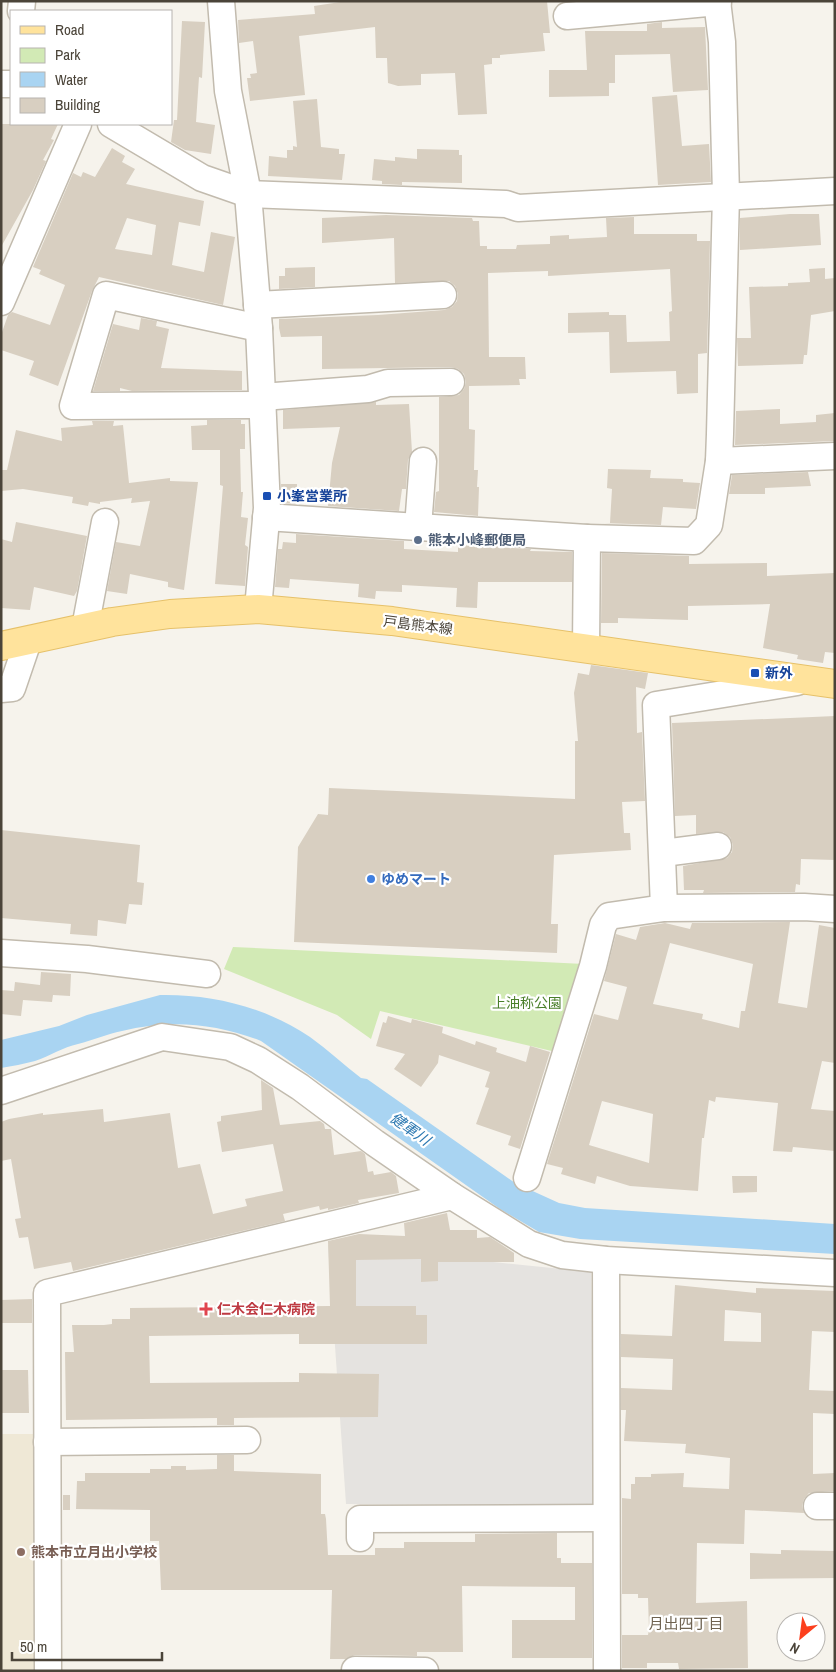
<svg xmlns="http://www.w3.org/2000/svg" width="836" height="1672" font-family="'Archivo Narrow','Noto Sans JP',sans-serif">
<style>
.education{fill:#efe8d6}
.green{fill:#d2eab5}
.parking{fill:#e5e3e0}
.water{fill:#a9d4f2}
.building{fill:#d8cfc1;fill-rule:evenodd}
.lines{fill:none;stroke-linecap:round;stroke-linejoin:round}
.minor-casing{stroke:#c2bbae;stroke-width:29}
.major-casing{stroke:#e6c16a;stroke-width:30}
.minor{stroke:#fff;stroke-width:26}
.major{stroke:#ffe39c;stroke-width:28}
.transit-dot{fill:#1a4fb4;stroke:#fff;stroke-width:2}
.service-dot{fill:#5c6f8a;stroke:#fff;stroke-width:2}
.shop-dot{fill:#3f7fe0;stroke:#fff;stroke-width:2}
.health-dot{fill:#e0444e;stroke:#fff;stroke-width:2}
.education-dot{fill:#8d6e63;stroke:#fff;stroke-width:2}
.labels{text-anchor:middle;stroke-width:4.5;stroke-linejoin:round;paint-order:stroke}
.transit-label{font-size:14px;font-weight:bold;fill:#164399;stroke:#fff;text-anchor:start}
.service-label{font-size:14px;font-weight:bold;fill:#4e5e75;stroke:#fff;text-anchor:start}
.street-label{font-size:14px;fill:#4b4439;stroke:#fff}
.shop-label{font-size:14px;font-weight:bold;fill:#366cbe;stroke:#fff;text-anchor:start}
.park-label{font-size:14px;fill:#4a7f2a;stroke:#fff}
.health-label{font-size:14px;font-weight:bold;fill:#be3a42;stroke:#fff;text-anchor:start}
.education-label{font-size:14px;font-weight:bold;fill:#785e54;stroke:#fff;text-anchor:start}
.water-label{font-size:15px;font-style:italic;fill:#2e7ab2;stroke:#fff}
.neighbourhood-label{font-size:15px;fill:#6e6250;stroke:#fff}
</style>
<rect width="100%" height="100%" fill="#f6f3ec"/>
<!-- education -->
<polygon class="education" points="1,1434 39,1434 41,1671 1,1671"/>
<!-- green -->
<polygon class="green" points="233,947 584,964 556,1052 380,1011 371,1039 337,1015 224,969"/>
<!-- parking -->
<polygon class="parking" points="328,1245 591,1272 597,1505 346,1504"/>
<!-- water -->
<path class="water" d="M160 995C213 994 265 1007 310 1037 328 1050 344 1065 361 1078L367 1079 515 1183 559 1203 585 1208 835 1224V1254L580 1239 539 1232 500 1209 261 1041C216 1023 169 1019 122 1031 107 1034 93 1040 78 1044 63 1047 50 1056 35 1061 24 1064 12 1066 1 1068V1040L59 1026 87 1015Z"/>
<!-- building -->
<g class="building">
<polygon points="347,1 547,1 550,33 543,33 545,51 500,55 500,58 492,58 492,64 484,65 487,114 458,115 455,73 421,74 421,85 398,86 388,83 387,58 376,58 375,27 299,36 305,95 250,101 247,78 251,78 250,74 257,73 253,41 239,43 238,20 315,14 314,6"/>
<polygon points="182,21 205,22 202,78 199,77 196,122 215,125 211,154 185,150 171,142 174,120 177,120"/>
<polygon points="662,22 662,28 705,27 708,90 673,92 670,54 615,55 615,83 609,83 609,96 549,97 549,70 587,70 585,31 647,31 647,24"/>
<polygon points="677,95 682,146 709,144 711,182 658,185 652,97"/>
<polygon points="317,99 321,147 339,149 339,154 345,154 342,180 268,176 269,156 287,158 287,150 293,150 293,146 297,147 293,101"/>
<polygon points="1,124 58,124 51,139 54,140 43,160 46,161 33,190 1,247"/>
<path d="M112 148 125 156 122 162 135 169 126 184 204 201 200 226 179 222 172 265 204 272 211 232 235 237 223 305 99 277 92 291 58 386 29 375 34 361 1 350V335L8 315 12 312 50 325 65 285 39 274 41 270 33 267 73 173 81 177 83 172 95 177ZM127 218 156 225 152 255 115 249Z"/>
<polygon points="417,149 459,150 459,155 462,155 462,183 402,182 402,185 382,184 382,181 372,180 374,159 395,161 395,157 417,159"/>
<polygon points="790,214 819,214 821,245 740,250 740,218"/>
<polygon points="386,215 472,218 473,221 479,221 480,246 487,246 487,249 516,249 517,245 550,244 550,236 569,235 569,239 607,237 606,218 634,217 634,234 697,234 697,241 710,241 707,353 698,354 698,393 677,394 676,371 610,373 609,332 568,333 568,313 609,312 609,315 626,315 627,342 670,341 669,312 672,311 670,269 548,276 548,271 488,273 489,357 525,357 526,379 519,379 520,385 469,386 469,429 475,430 474,470 478,470 477,487 479,487 478,516 434,512 436,492 439,491 439,397 459,395 464,389 466,382 464,374 458,369 451,367 322,369 322,336 281,337 279,328 279,319 378,315 444,310 452,307 457,301 458,294 455,286 449,281 395,283 394,238 322,243 322,218"/>
<polygon points="315,267 315,287 279,289 279,276 285,276 285,268"/>
<polygon points="825,268 825,279 835,278 835,311 811,315 807,355 804,355 803,364 738,366 737,338 751,338 749,287 788,286 788,283 810,282 809,269"/>
<polygon points="141,318 157,321 156,326 169,329 161,368 242,371 242,390 132,391 120,388 120,391 93,391 113,324 139,330"/>
<polygon points="376,402 376,405 409,404 412,452 408,460 406,489 402,489 399,511 328,506 332,463 340,427 283,429 283,410"/>
<polygon points="780,409 780,424 816,422 816,415 835,413 835,441 735,445 736,411"/>
<polygon points="207,420 241,420 241,424 245,424 245,449 240,449 241,492 243,492 241,517 248,518 245,545 248,547 245,586 215,584 223,486 220,485 220,450 192,450 191,426 207,425"/>
<polygon points="92,421 114,421 113,426 123,425 129,483 170,478 170,481 198,482 184,590 168,587 168,582 130,574 127,594 107,591 116,542 140,546 150,501 131,503 132,498 100,502 100,504 89,502 88,506 72,503 73,497 23,489 1,491 1,470 7,470 16,430 62,441 61,428 93,425"/>
<polygon points="608,469 651,470 650,478 683,479 683,482 700,483 696,509 663,507 661,525 602,523 610,523 612,489 607,488"/>
<polygon points="808,472 811,486 765,488 765,494 729,494 732,475"/>
<polygon points="281,484 297,484 297,504 282,503"/>
<polygon points="16,522 87,536 77,591 74,596 34,587 30,610 1,608 1,539 12,542"/>
<polygon points="296,534 404,541 404,549 458,552 458,545 531,549 530,551 572,552 572,582 478,582 477,608 456,607 457,588 402,585 402,592 376,591 375,599 358,597 359,584 290,579 289,588 275,587 278,549 282,549 283,542 296,543"/>
<polygon points="602,553 689,556 689,564 767,563 767,576 835,573 835,653 825,652 823,663 797,659 798,655 763,648 770,604 688,606 688,620 618,618 618,623 601,623"/>
<polygon points="591,665 648,673 645,689 636,687 637,733 642,732 645,801 622,802 624,833 630,833 631,850 554,855 551,924 558,924 557,953 294,942 298,847 318,814 328,815 329,788 575,799 575,741 578,741 574,693 578,673 589,675"/>
<polygon points="835,716 835,860 801,859 800,885 796,884 795,892 703,893 704,890 684,890 683,866 727,858 732,852 733,845 730,837 723,832 696,834 696,815 675,816 672,723"/>
<polygon points="1,830 140,845 137,882 144,883 142,905 129,904 126,924 98,920 97,936 70,934 71,924 1,918"/>
<path d="M790 922 778 1003 807 1008 819 925 835 928V1063L822 1061 811 1109 835 1111V1151L793 1147 792 1152 773 1151 778 1103 716 1097 715 1102 709 1100 704 1138H702L698 1191 630 1186 597 1176 595 1184 561 1174 563 1168 547 1164 594 1014 618 1020 627 987 604 981 616 934 636 940 640 927 665 923 690 929 692 923H695ZM670 943 753 964 745 1011H741L739 1028 702 1019 703 1014 653 1004ZM602 1101 653 1114 649 1163 589 1145Z"/>
<polygon points="41,972 71,974 70,996 53,995 52,1002 23,1000 21,1016 1,1014 1,990 14,991 15,982 40,985"/>
<polygon points="388,1016 411,1023 412,1019 443,1027 442,1033 475,1045 476,1041 497,1048 496,1052 526,1062 530,1046 550,1052 520,1149 508,1145 511,1136 476,1124 489,1088 485,1087 490,1072 439,1055 438,1063 421,1087 394,1069 405,1054 376,1046 383,1022 386,1023"/>
<polygon points="261,1080 273,1088 280,1125 320,1121 324,1124 325,1129 331,1129 334,1155 361,1151 365,1154 368,1172 373,1171 374,1175 391,1172 396,1176 399,1193 358,1200 359,1203 328,1210 328,1208 320,1210 319,1206 283,1214 285,1221 73,1271 71,1262 34,1269 28,1237 19,1238 15,1219 21,1218 11,1159 1,1161 1,1122 9,1119 43,1113 43,1115 103,1109 104,1122 170,1113 178,1168 200,1164 213,1214 247,1206 245,1199 283,1191 273,1144 222,1152 217,1122 221,1121 221,1116 262,1110"/>
<polygon points="732,1176 757,1176 757,1192 733,1193"/>
<polygon points="447,1213 450,1230 477,1230 477,1238 490,1237 514,1253 514,1262 438,1262 438,1281 421,1282 421,1259 356,1260 356,1306 416,1306 416,1315 427,1315 427,1344 299,1344 299,1334 149,1336 150,1383 299,1382 299,1373 379,1374 378,1417 234,1418 234,1425 217,1425 217,1418 66,1420 65,1352 74,1352 72,1325 104,1325 112,1324 112,1319 130,1319 130,1308 330,1306 328,1241 359,1234 405,1236 404,1223"/>
<path d="M675 1285 756 1293V1288L835 1291V1332L812 1331 809 1390 835 1391V1414L813 1413V1474L835 1473V1491L809 1493 804 1499 802 1506 804 1513 745 1510 744 1544 697 1543 696 1603 747 1601 748 1668 679 1669 678 1663H647V1668H622V1635H648L649 1630 648 1598H638V1594H622V1498L631 1499V1484H635V1477H651V1474L684 1473 683 1487 729 1489 730 1458 685 1453 686 1444 624 1441 626 1410H621V1388L672 1390 673 1359 621 1357V1334L672 1336ZM725 1310 761 1313V1342L724 1341Z"/>
<polygon points="32,1299 32,1323 1,1323 1,1300"/>
<polygon points="1,1370 28,1370 29,1413 1,1413"/>
<polygon points="217,1455 234,1455 234,1471 321,1474 321,1514 325,1514 326,1519 328,1555 375,1555 375,1548 404,1548 404,1542 475,1542 475,1534 557,1533 557,1558 561,1558 561,1563 592,1563 592,1658 512,1658 512,1620 575,1620 575,1587 462,1586 463,1652 417,1652 417,1656 355,1655 346,1659 330,1659 332,1590 161,1590 159,1541 150,1541 150,1510 76,1509 77,1481 85,1481 85,1473 150,1473 150,1469 171,1469 171,1466 186,1466 186,1470 217,1469"/>
<rect x="63" y="1495" width="7" height="15"/>
<polygon points="781,1550 835,1551 835,1578 750,1579 750,1553 781,1554"/>
</g>
<g class="lines">
<!-- minor casing -->
<g class="minor-casing">
<g id="minor">
<polyline points="221,1 228,91 248,194 259,328 267,508 258,609"/>
<polyline points="21,11 22,1"/>
<polyline points="567,16 718,2"/>
<polyline points="1,84 11,84"/>
<polyline points="111,124 202,178 248,194 506,204 518,208 835,191"/>
<polyline points="1,302 78,124"/>
<polyline points="257,305 443,295"/>
<polyline points="259,328 106,295 73,406 263,405"/>
<polyline points="262,397 368,389 388,383 451,382"/>
<polyline points="719,461 835,456"/>
<polyline points="266,517 587,538 586,648"/>
<polyline points="418,527 423,461"/>
<polyline points="587,538 694,541 709,525 719,461 720,434 726,195 722,42 717,1"/>
<polyline points="85,628 105,522"/>
<polyline points="797,682 656,705 664,908 804,907 835,909"/>
<polyline points="1,689 12,688 28,641"/>
<polyline points="663,853 718,846"/>
<polyline points="1,953 87,959 207,974"/>
<polyline points="1,1091 162,1037 230,1047 258,1060 300,1087 375,1143 452,1196 529,1244 562,1255 606,1260 835,1273"/>
<polyline points="527,1178 593,966 603,925 609,916 664,908"/>
<polyline points="606,1260 607,1671"/>
<polyline points="47,1442 247,1440"/>
<polyline points="817,1506 835,1506"/>
<polyline points="360,1538 360,1519 606,1518"/>
<polyline points="355,1670 425,1671"/>
<polyline points="48,1671 47,1293 452,1196"/>
</g>
</g>
<!-- major casing -->
<g class="major-casing">
<polyline id="major" points="1,646 112,622 170,614 258,609 392,621 835,684"/>
</g>
<!-- minor -->
<use href="#minor" class="minor"/>
<!-- major -->
<use href="#major" class="major"/>
</g>
<!-- markers -->
<g class="transit-dot">
<rect x="262" y="491" width="10" height="10" rx="2.5"/>
<rect x="750" y="668" width="10" height="10" rx="2.5"/>
</g>
<circle class="service-dot" cx="418" cy="540" r="5"/>
<circle class="shop-dot" cx="371" cy="879" r="5"/>
<path class="health-dot" d="M203.5 1301.5h5v5h5v5h-5v5h-5v-5h-5v-5h5z"/>
<circle class="education-dot" cx="21" cy="1552" r="5"/>
<g class="labels">
<!-- transit labels -->
<g class="transit-label">
<text x="277" y="501">小峯営業所</text>
<text x="765" y="678">新外</text>
</g>
<!-- service labels -->
<g class="service-label">
<text x="428" y="545">熊本小峰郵便局</text>
</g>
<!-- street labels -->
<g class="street-label">
<text transform="translate(418 625) rotate(7)" y="5">戸島熊本線</text>
</g>
<!-- shop labels -->
<g class="shop-label">
<text x="381" y="884">ゆめマート</text>
</g>
<!-- park labels -->
<g class="park-label">
<text x="527" y="1008">上油称公園</text>
</g>
<!-- health labels -->
<g class="health-label">
<text x="217" y="1314">仁木会仁木病院</text>
</g>
<!-- education labels -->
<g class="education-label">
<text x="31" y="1557">熊本市立月出小学校</text>
</g>
<!-- water labels -->
<g class="water-label">
<text transform="translate(410 1129) rotate(35)" y="5">健軍川</text>
</g>
<!-- neighbourhood labels -->
<g class="neighbourhood-label">
<text x="686" y="1629">月出四丁目</text>
</g>
</g>
<!-- border -->
<rect width="836" height="1672" fill="none" stroke="#4b4439" stroke-width="5"/>
<!-- legend -->
<rect x="10" y="10" width="162" height="115" fill="#ffffff" stroke="#b7b4b0"/>
<rect x="20" y="26" width="25" height="8" fill="#ffe39c" stroke="#b7b4b0"/>
<text x="55" y="35" font-size="15" fill="#4b4439">Road</text>
<rect x="20" y="48" width="25" height="15" fill="#d2eab5" stroke="#b7b4b0"/>
<text x="55" y="60" font-size="15" fill="#4b4439">Park</text>
<rect x="20" y="72" width="25" height="15" fill="#a9d4f2" stroke="#b7b4b0"/>
<text x="55" y="85" font-size="15" fill="#4b4439">Water</text>
<rect x="20" y="98" width="25" height="15" fill="#d8cfc1" stroke="#b7b4b0"/>
<text x="55" y="110" font-size="15" fill="#4b4439">Building</text>
<!-- north arrow -->
<g transform="translate(801 1637) rotate(209)"><circle r="24" fill="#ffffff" stroke="#b7b4b0"/>
<path d="M0-4L9 19L0 12L-9 19Z" fill="#fc3f1d"/>
<text y="-8" font-size="14" font-weight="bold" text-anchor="middle" fill="#4b4439">N</text>
</g>
<!-- scale -->
<path d="M12 1652v8h150v-8" fill="none" stroke="#4b4439" stroke-width="2.5"/>
<text x="20" y="1652" font-size="15" fill="#4b4439" stroke="#ffffff" stroke-width="4" paint-order="stroke">50 m</text>
</svg>
